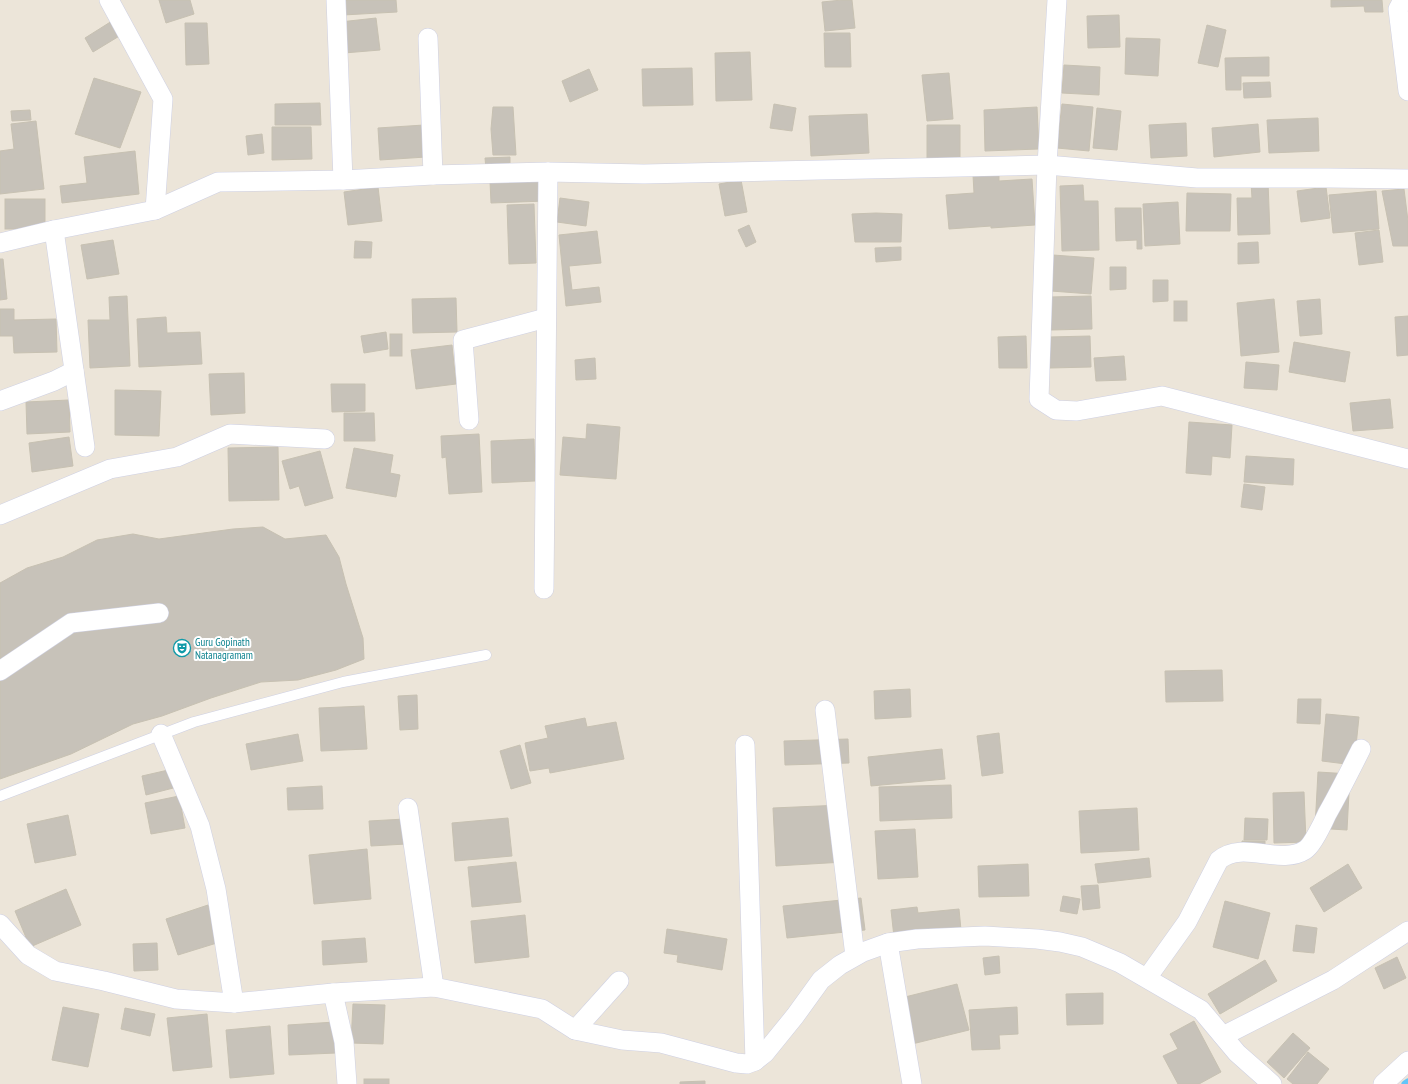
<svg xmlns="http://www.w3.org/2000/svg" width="1408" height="1084" font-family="'PT Sans Narrow',sans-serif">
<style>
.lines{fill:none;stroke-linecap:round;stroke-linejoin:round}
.stream{stroke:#62c5f8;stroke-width:7}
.building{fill:#c7c2b9;stroke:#c7c1b2}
.lane-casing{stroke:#ced0e3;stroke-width:11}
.street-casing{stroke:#ced0e3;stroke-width:20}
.lane{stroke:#fff;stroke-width:10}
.street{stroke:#fff;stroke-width:19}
.labels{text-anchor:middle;stroke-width:4;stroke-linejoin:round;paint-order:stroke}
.culture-label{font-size:11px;fill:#0d838f;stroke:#fff;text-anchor:start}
</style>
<rect width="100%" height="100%" fill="#ece5d9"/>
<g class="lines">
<!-- stream -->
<polyline class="stream" points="1405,1084 1408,1082"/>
</g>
<!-- building -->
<g class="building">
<polygon points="159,0 190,0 194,14 166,23"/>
<polygon points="342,0 396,0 397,12 343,15"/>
<polygon points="842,0 852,0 855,28 825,31 822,2"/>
<polygon points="1331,0 1382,0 1383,12 1365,12 1364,6 1331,7"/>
<polygon points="1119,15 1120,47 1088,48 1087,16"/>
<polygon points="376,18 380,50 344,53 340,22"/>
<polygon points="112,21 121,35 93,52 85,38"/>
<polygon points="185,23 207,23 209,64 186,65"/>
<polygon points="1207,25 1226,30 1218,67 1198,63"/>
<polygon points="824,33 850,33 851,67 825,67"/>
<polygon points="1126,38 1160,39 1158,76 1125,74"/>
<polygon points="750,52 752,100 716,101 715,53"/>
<polygon points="1269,57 1269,76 1241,76 1241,90 1226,90 1225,58"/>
<polygon points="1064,65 1100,67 1099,95 1062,93"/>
<polygon points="692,68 693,105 643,106 642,69"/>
<polygon points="589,69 598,90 570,102 562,81"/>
<polygon points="949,73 953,119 927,121 922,75"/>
<polygon points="94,78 141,92 120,148 75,134"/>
<polygon points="1270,82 1271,97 1244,98 1243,83"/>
<polygon points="320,103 321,125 275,125 275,104"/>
<polygon points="774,104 796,108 792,131 770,128"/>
<polygon points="1062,104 1093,107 1089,151 1057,148"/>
<polygon points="493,107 513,107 516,155 493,155 491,129"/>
<polygon points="1037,107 1039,149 985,151 984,110"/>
<polygon points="1097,108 1121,111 1117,150 1093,148"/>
<polygon points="30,110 31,120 12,121 11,111"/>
<polygon points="867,114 869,153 811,156 809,116"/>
<polygon points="1318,118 1319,151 1269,153 1267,120"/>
<polygon points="36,121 44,189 0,194 0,151 14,149 11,124"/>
<polygon points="1186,123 1187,156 1151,158 1149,125"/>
<polygon points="1258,124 1260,152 1214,157 1212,128"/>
<polygon points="424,125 426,157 380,160 378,128"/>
<polygon points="927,125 960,125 960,159 927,158"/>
<polygon points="272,127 311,127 312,159 272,160"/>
<polygon points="262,134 264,153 248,155 246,136"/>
<polygon points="135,151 139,194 62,203 60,186 87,183 84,157"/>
<polygon points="510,157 510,168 486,169 485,158"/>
<polygon points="999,174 999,181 1032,179 1035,225 991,228 991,226 949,229 946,195 974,193 973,175"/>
<polygon points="545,179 546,201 491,203 490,181"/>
<polygon points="741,180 747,212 725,216 719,184"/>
<polygon points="1268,182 1270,234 1238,235 1237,198 1252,198 1251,183"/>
<polygon points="1083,185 1084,201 1098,201 1099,250 1062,251 1060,186"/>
<polygon points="378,187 382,221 348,225 344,192"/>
<polygon points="1326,187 1330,218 1301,222 1297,191"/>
<polygon points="1404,189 1408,221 1408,246 1393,246 1382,191"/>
<polygon points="1376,191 1379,229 1333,233 1329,195"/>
<polygon points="1187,193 1231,194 1230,231 1186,231"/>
<polygon points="560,198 589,202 586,226 557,222"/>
<rect x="5" y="199" width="40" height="30"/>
<polygon points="1178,202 1180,244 1145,246 1143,204"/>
<polygon points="534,204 536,263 509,264 507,205"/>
<polygon points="1115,208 1141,208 1142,249 1137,249 1137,240 1116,241"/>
<polygon points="876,213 902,214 901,242 855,242 852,214"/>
<polygon points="749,225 756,242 746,247 738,230"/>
<polygon points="1379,230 1383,262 1359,265 1355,233"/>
<polygon points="597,231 601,263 569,266 572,290 599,287 601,302 566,306 559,235"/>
<polygon points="113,240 119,274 87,279 81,245"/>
<polygon points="355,241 372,242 371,258 354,258"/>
<polygon points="1258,242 1259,263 1238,264 1238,243"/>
<polygon points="901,247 901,260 876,262 875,248"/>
<polygon points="1053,255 1094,258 1091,294 1051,291"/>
<polygon points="0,259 3,259 7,299 0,300"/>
<polygon points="1110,267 1126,267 1126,289 1110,290"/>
<polygon points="1153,280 1168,280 1168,301 1153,302"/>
<polygon points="127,296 130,366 90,368 88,320 110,320 109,297"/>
<polygon points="1091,296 1092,329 1051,330 1050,297"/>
<polygon points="456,298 457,332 413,333 412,299"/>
<polygon points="1274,299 1279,352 1241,356 1237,303"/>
<polygon points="1320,299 1322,334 1300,336 1297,301"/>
<rect x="1174" y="301" width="13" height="20"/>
<polygon points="0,309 14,309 14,320 56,319 57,352 14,353 13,336 0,336"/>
<polygon points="1408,316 1408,355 1397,356 1395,317"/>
<polygon points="166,317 167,333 200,332 202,364 139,367 137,319"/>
<polygon points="386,332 388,349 364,353 361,336"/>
<rect x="390" y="334" width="12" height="22"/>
<polygon points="1026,336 1027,368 999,368 998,337"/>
<polygon points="1090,336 1091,367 1050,368 1049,337"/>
<polygon points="1294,342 1350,352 1345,382 1289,372"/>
<polygon points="452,345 456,384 416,389 411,350"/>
<polygon points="1124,356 1126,380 1096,381 1094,358"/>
<polygon points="595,358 596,379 576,380 575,360"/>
<polygon points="1246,362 1279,365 1277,390 1244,388"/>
<polygon points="244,373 245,413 211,415 209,374"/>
<polygon points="331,384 365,384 365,411 332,412"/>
<polygon points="115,390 161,391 159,436 115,435"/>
<polygon points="1390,399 1393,428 1353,431 1350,403"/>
<polygon points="69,400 70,432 27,434 26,402"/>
<polygon points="344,413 374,413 375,441 344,441"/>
<polygon points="1189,422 1232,425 1230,458 1212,456 1211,475 1186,473"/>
<polygon points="587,424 620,427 616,479 560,475 563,437 586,439"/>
<polygon points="479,434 482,492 449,494 446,457 442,458 441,436"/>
<polygon points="69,437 73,466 32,472 29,443"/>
<polygon points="534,439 535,481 492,483 491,441"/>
<polygon points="278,447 279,500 229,501 228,448"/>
<polygon points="354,448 393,455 390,473 400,475 396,497 346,488"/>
<polygon points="320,451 333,498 305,506 299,486 290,489 282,461"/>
<polygon points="1246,456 1294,459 1293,485 1244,482"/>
<polygon points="1244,484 1265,487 1262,510 1241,507"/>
<polygon points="263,527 285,539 326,535 339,557 346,584 363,638 364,659 336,670 298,680 261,682 211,698 162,716 133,724 71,754 0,779 0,583 27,568 63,557 97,540 133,534 159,539 233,529"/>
<polygon points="1222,670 1223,701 1166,702 1165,671"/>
<polygon points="910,689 911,717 875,719 874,691"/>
<polygon points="417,695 418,729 400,730 398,696"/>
<polygon points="1298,699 1321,699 1320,724 1297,723"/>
<polygon points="364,706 367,749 321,751 319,708"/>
<polygon points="1326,714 1359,717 1354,765 1322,761"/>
<polygon points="585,718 587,727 616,722 624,759 550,773 549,768 530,771 525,743 548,738 545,726"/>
<polygon points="999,733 1003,773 982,776 977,736"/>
<polygon points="298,734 303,761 251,770 246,744"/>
<polygon points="848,739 849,763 785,765 784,741"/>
<polygon points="520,745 531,783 511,789 500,751"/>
<polygon points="942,749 945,779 871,786 868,757"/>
<polygon points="177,768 181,786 146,795 142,776"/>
<polygon points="1318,772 1350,774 1347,830 1315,828"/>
<polygon points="951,785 952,818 880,821 879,787"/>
<polygon points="322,786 323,809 288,810 287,788"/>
<polygon points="1304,792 1306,842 1274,843 1273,793"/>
<polygon points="179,796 185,828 151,834 145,803"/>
<polygon points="842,805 844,862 776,866 773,808"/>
<polygon points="1137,808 1139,850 1081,853 1079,811"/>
<polygon points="68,815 76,855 35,863 27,824"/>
<polygon points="508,818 512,856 455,861 452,823"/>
<polygon points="1245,818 1268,819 1267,840 1244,840"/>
<polygon points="405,819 406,844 371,846 369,821"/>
<polygon points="915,829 918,877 878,879 875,831"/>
<polygon points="1242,841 1265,841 1265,854 1242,855"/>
<polygon points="367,849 371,899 314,904 309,855"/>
<polygon points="1149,858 1151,877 1098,883 1095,864"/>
<polygon points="516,862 521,902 472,907 468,867"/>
<polygon points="1028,864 1029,896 979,897 978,866"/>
<polygon points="1348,864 1362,888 1324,912 1310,888"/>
<polygon points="1098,885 1100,908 1083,910 1081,886"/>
<polygon points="66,889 81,925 30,947 15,911"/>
<polygon points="1063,896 1080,899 1077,914 1060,911"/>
<polygon points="861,898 865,930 787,938 783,906"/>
<polygon points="1225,901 1270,913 1258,959 1213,947"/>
<polygon points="208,905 220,942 178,955 166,919"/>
<polygon points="917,907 918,913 959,909 961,930 894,937 891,910"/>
<polygon points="525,915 529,957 475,963 471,921"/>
<polygon points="1296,925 1317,928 1314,953 1293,951"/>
<polygon points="667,929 727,939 722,970 677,962 678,955 664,953"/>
<polygon points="365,938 367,962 323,965 322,941"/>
<polygon points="157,943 158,970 134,971 133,944"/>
<polygon points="999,956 1000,973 985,975 983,958"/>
<polygon points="1397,957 1406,978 1384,989 1375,968"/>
<polygon points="1265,960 1277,981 1220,1014 1208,994"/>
<polygon points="957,984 969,1030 912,1044 901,998"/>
<polygon points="1103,993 1103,1024 1067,1025 1066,994"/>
<polygon points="353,1004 385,1005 383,1044 351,1043"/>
<polygon points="63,1007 99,1014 88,1067 52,1060"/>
<polygon points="1017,1007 1018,1034 999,1035 1000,1049 972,1050 969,1010"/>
<polygon points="125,1008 155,1014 150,1036 121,1029"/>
<polygon points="207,1014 212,1067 173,1071 167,1018"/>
<polygon points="1194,1021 1221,1072 1199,1084 1178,1084 1163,1056 1178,1049 1170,1034"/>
<polygon points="335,1022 336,1053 289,1055 288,1025"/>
<polygon points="270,1026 274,1074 230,1078 226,1030"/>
<polygon points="1293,1033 1310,1048 1284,1078 1267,1062"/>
<polygon points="1308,1052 1329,1069 1317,1084 1293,1084 1287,1079"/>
<rect x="364" y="1079" width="25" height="5"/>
<polygon points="705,1081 705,1084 680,1084 680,1082"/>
</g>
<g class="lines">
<!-- lane casing -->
<g class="lane-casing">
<polyline id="lane" points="0,796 194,722 343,682 486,655"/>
</g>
<!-- street casing -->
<g class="street-casing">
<g id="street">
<polyline points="109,0 163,99 155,210"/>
<polyline points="336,0 343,180"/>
<polyline points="1057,0 1047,165 1039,399 1056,410 1077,411 1162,396 1408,459"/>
<polyline points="1403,0 1398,9 1408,91"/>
<polyline points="428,38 433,175"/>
<polyline points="54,230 85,447"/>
<polyline points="0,243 54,230 155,210 218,182 343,180 433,175 548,172 644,174 1047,165 1197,178 1329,178 1408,179"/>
<polyline points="0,401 54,381 74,371"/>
<polyline points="469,420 463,340 546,318"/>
<polyline points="0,515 110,469 177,457 230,434 325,439"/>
<polyline points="544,589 548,172"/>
<polyline points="0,671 71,623 159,613"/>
<polyline points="825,710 855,956"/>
<polyline points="161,734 200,826 216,889 234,1003"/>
<polyline points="745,745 755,1061"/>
<polyline points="408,808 434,987"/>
<polyline points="0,924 28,955 55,971 104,981 176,999 234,1003 333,993 434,987 542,1009 575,1030 622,1040 661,1043 736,1063 747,1064 755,1061 765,1053 795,1016 821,980 840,965 863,952 888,943 917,939 985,936 1037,939 1060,942 1082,947 1120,963 1201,1010 1237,1053 1272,1084"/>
<polyline points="888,943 912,1084"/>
<path d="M1147 978 1187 922 1219 860C1243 840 1280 866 1305 850 1312 846 1323 823 1327 814 1339 793 1350 771 1361 749"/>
<polyline points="333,993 344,1042 347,1084"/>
<polyline points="575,1030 619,981"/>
<polyline points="1223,1036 1333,980 1408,931"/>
<polyline points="1383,1084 1408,1061"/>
</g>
</g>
<!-- lane -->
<use href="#lane" class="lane"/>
<!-- street -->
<use href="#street" class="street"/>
</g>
<!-- icons -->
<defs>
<g id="theatre-ring" transform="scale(0.9)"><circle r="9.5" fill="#fff" stroke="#0f9aa8" stroke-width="1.5"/><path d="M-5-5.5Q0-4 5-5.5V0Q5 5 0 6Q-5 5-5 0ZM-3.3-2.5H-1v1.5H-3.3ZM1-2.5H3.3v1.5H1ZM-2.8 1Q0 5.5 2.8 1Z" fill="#0f9aa8"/></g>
</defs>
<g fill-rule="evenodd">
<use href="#theatre-ring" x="182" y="648"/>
</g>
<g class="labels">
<!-- culture labels -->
<g class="culture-label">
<text x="195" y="646">Guru Gopinath<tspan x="195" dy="13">Natanagramam</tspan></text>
</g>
</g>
</svg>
